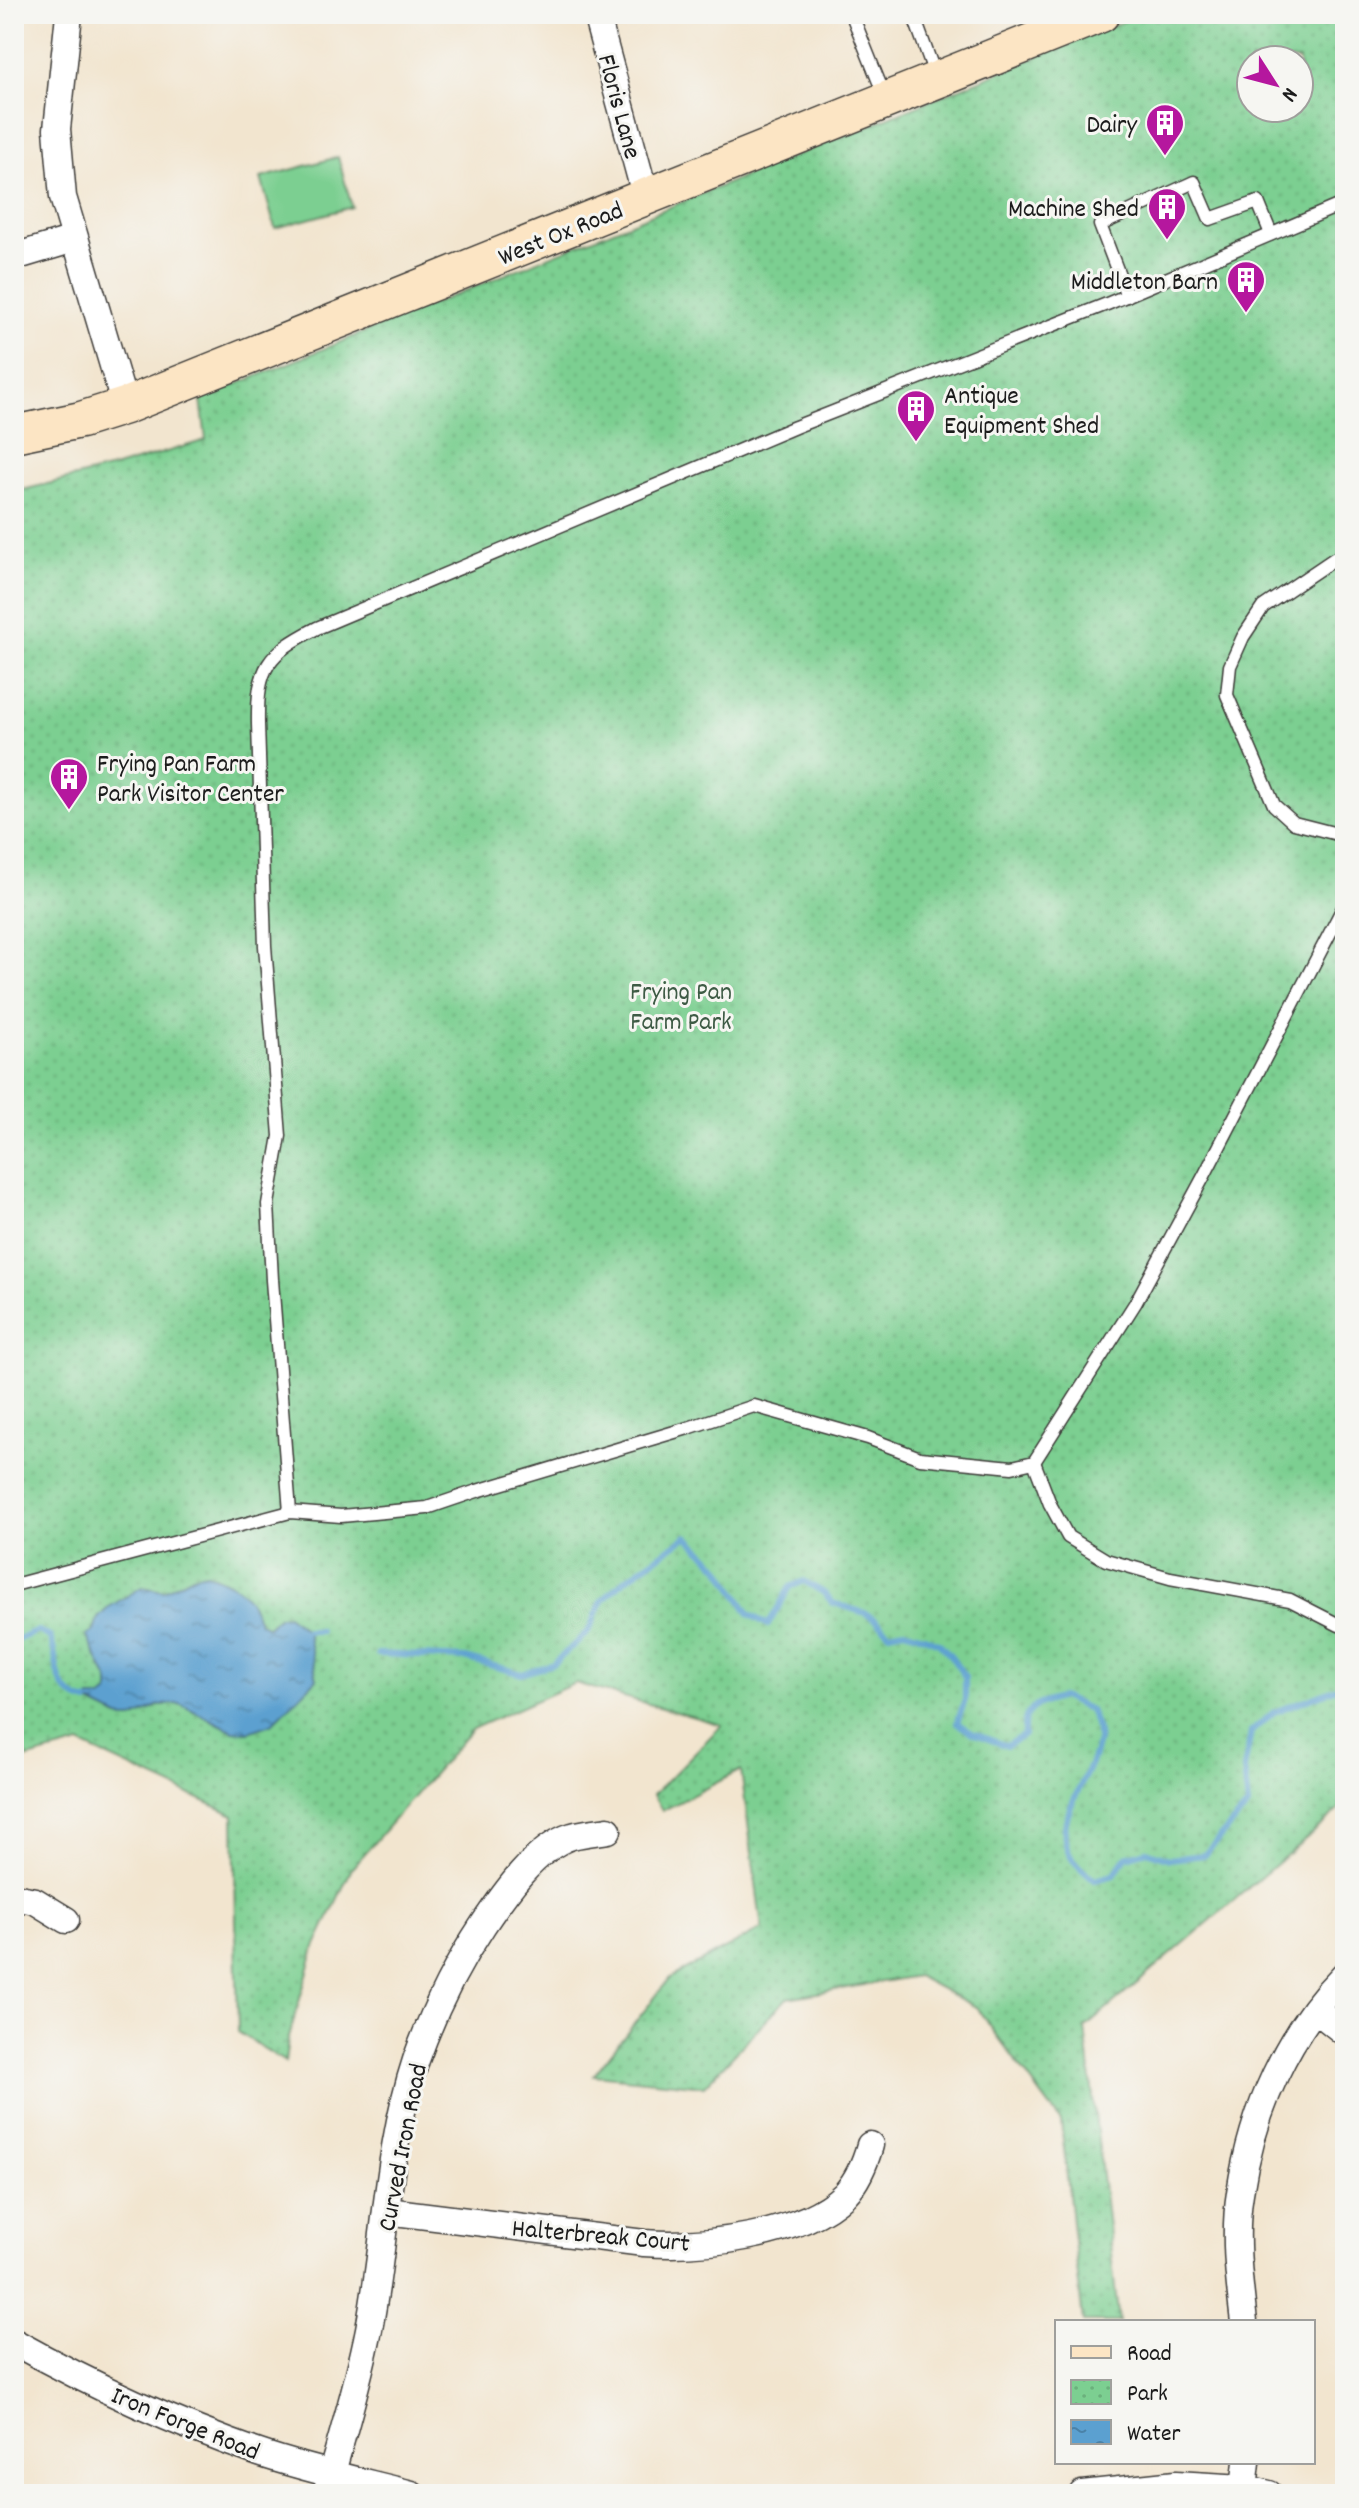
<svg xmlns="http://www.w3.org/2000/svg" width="1359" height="2508" font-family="Dekko,sans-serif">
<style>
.green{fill:#7ccf91;stroke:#4c7656;stroke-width:2}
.park{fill:url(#park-dots);stroke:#4c7656;stroke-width:2;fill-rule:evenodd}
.water{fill:url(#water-ripples);stroke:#3c5e76;stroke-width:2}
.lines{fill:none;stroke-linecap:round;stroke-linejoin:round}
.stream{stroke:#5ba0d0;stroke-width:6}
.lane-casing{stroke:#3c3a37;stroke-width:15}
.street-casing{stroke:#3c3a37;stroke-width:29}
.secondary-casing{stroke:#3c3a37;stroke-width:39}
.lane{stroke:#fff;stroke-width:12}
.street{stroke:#fff;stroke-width:26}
.secondary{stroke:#fce5c4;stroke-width:36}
.labels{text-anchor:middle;stroke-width:6;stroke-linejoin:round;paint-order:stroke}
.street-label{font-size:26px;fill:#1c1c1c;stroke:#f6f6f2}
.poi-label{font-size:26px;fill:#1c1c1c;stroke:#f6f6f2;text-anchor:end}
.park-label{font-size:26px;fill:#3e5b45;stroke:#f6f6f2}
</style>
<defs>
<pattern id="park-dots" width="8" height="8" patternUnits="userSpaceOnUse" patternTransform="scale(2)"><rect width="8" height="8" fill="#7ccf91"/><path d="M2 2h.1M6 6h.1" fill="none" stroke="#6bb17c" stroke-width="1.8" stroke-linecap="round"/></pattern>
<pattern id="water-ripples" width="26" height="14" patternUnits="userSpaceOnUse" patternTransform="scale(2)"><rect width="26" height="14" fill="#5ba0d0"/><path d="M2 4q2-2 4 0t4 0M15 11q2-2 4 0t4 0" fill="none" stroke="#4a82a8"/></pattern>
</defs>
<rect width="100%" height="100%" fill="#f6f6f2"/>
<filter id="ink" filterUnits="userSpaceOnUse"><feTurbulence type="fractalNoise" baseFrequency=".0125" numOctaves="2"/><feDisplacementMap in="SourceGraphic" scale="16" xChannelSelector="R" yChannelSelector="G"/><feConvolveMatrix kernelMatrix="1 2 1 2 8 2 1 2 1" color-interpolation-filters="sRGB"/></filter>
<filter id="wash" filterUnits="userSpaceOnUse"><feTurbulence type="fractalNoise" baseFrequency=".006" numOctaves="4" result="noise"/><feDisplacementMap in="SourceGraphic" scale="32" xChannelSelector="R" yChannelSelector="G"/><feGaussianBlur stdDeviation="1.8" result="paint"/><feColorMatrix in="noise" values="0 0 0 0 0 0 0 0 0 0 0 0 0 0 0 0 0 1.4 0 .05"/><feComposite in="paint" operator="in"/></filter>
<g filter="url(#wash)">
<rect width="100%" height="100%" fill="#f2e5cf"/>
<!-- green -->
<polygon class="green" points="338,157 352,207 275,228 261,178"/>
<!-- park -->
<path class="park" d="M1141 14H1345V1805L1085 2028 1119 2322H1083L1061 2122 976 2007 917 1976 787 1998 704 2086 594 2075 670 1978 762 1929 741 1770 662 1811 653 1795 722 1725 575 1683 472 1729 352 1868 315 1947 288 2040 285 2062 238 2032 234 1815 80 1744 14 1762V492L113 468 206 440 201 399ZM1251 60H1299V108H1251Z"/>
<!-- water -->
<path class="water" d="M207 1573C238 1587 247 1588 259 1622L268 1627 279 1616 287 1615 307 1631 317 1679 272 1724 249 1732 233 1731 180 1704 159 1705 133 1719H123L88 1702 90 1698H102L109 1693V1682L86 1635 94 1631 98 1618 109 1607 142 1587 164 1591 195 1575Z"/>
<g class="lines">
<!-- stream -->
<g class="stream">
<polyline points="307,1631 320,1631"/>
<path d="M14 1641 38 1631 50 1637C61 1666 51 1693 88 1702"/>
<path d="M378 1654 465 1658 522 1674 553 1664 588 1632 602 1601 625 1580 687 1536 721 1569 749 1614 768 1625 790 1587 804 1581 824 1593 833 1603 865 1613 876 1620 889 1633 905 1630 917 1634 939 1643 951 1656 965 1677V1700L957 1723 972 1733 1007 1746 1024 1735C1022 1705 1038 1705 1062 1697L1090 1710C1093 1718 1100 1731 1098 1740 1088 1793 1030 1836 1095 1880L1114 1875 1126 1857 1147 1851 1169 1859 1204 1855 1248 1806 1244 1769 1251 1732 1274 1712 1345 1685"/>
</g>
</g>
</g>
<g filter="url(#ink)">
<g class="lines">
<!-- lane casing -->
<g class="lane-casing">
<g id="lane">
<polyline points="856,14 852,15 885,97"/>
<polyline points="913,14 936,77"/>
<polyline points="1127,296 1100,225 1194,182 1210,219 1258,202 1271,234"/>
<polyline points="1345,555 1334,559 1263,607 1243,637 1230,666 1227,695 1274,805 1294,823 1345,836"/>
<polyline points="1034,1462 1050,1504 1068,1537 1106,1560 1170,1578 1290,1600 1339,1625 1345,1623"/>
<path d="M290 1512 272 1280 268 1204 280 1136 265 946 258 724C257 667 267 654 317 628L795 427 1107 304 1345 203"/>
<polyline points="14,1585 290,1512 341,1516 427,1508 477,1491 688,1428 754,1406 868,1438 920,1458 1012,1467 1034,1462 1136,1302 1204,1176 1345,904"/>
</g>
</g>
<!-- street casing -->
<g class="street-casing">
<g id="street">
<polyline points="69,14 57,129 63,197 125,406"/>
<polyline points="596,14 646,198"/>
<polyline points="14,257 74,239"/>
<polyline points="14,1897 35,1901 66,1920"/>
<polyline points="1315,2009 1345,2033"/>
<path d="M387 2211 644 2243C702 2247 801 2237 845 2194 858 2180 865 2163 870 2145"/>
<path d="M1244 2322C1239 2280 1233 2235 1240 2193 1252 2112 1287 2032 1345 1974"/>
<path d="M14 2342C93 2386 174 2423 259 2453 309 2470 361 2481 412 2494"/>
<polyline points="1244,2488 1247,2462"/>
<path d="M326 2494C341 2439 358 2385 369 2329 386 2241 387 2147 416 2060 433 2012 455 1967 483 1925 503 1895 536 1847 572 1836 584 1833 597 1832 608 1830"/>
<polyline points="1082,2494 1176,2484 1244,2488 1269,2494"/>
</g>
</g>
<!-- secondary casing -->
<g class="secondary-casing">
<polyline id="secondary" points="14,434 81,420 125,406 1101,14"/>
</g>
<!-- lane -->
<use href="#lane" class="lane"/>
<!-- street -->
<use href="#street" class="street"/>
<!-- secondary -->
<use href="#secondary" class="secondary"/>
</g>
</g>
<!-- icons -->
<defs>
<g id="building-pin" transform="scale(2)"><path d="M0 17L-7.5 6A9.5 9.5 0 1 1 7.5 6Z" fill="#b5179e" stroke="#f6f6f2"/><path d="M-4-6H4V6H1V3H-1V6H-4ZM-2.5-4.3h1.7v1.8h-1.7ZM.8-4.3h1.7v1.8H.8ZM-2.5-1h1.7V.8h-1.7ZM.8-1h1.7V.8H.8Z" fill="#fff"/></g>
</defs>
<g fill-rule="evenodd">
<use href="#building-pin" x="1165" y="123"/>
<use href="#building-pin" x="1167" y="207"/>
<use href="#building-pin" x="1246" y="280"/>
<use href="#building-pin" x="916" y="409"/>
<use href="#building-pin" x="69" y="777"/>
</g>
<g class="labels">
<!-- street labels -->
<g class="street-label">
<text transform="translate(621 106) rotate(75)" y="9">Floris Lane</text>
<text transform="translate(560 232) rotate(-22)" y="9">West Ox Road</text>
<text transform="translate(401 2147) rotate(-79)" y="9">Curved Iron Road</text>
<text transform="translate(601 2234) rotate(5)" y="9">Halterbreak Court</text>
<text transform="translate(186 2422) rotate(22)" y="9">Iron Forge Road</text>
</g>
<!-- poi labels -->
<g class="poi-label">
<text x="1137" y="132">Dairy</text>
<text x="1139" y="216">Machine Shed</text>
<text x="1218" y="289">Middleton Barn</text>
<text x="944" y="403" text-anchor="start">Antique<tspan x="944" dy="30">Equipment Shed</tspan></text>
<text x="97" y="771" text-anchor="start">Frying Pan Farm<tspan x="97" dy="30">Park Visitor Center</tspan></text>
</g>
<!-- park labels -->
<g class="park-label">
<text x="681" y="999">Frying Pan<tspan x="681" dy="30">Farm Park</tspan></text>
</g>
</g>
<!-- margin -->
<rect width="1359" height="2508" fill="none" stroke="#f6f6f2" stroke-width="48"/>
<!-- legend -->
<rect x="1055" y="2320" width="260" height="144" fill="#f6f6f2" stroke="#9f9f9c" stroke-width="2"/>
<rect x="1071" y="2346" width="40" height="12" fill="#fce5c4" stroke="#9f9f9c" stroke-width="2"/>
<text x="1127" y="2360" font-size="24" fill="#1c1c1c">Road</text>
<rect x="1071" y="2380" width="40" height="24" fill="url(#park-dots)" stroke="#9f9f9c" stroke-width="2"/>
<text x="1127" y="2400" font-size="24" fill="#1c1c1c">Park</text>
<rect x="1071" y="2420" width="40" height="24" fill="url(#water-ripples)" stroke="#9f9f9c" stroke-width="2"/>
<text x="1127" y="2440" font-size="24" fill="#1c1c1c">Water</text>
<!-- north arrow -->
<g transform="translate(1275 84) rotate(126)"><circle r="38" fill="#f6f6f2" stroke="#9f9f9c" stroke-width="2"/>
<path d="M0-6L14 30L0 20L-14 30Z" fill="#b5179e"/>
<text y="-12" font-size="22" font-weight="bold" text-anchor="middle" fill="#1c1c1c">N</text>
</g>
</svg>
